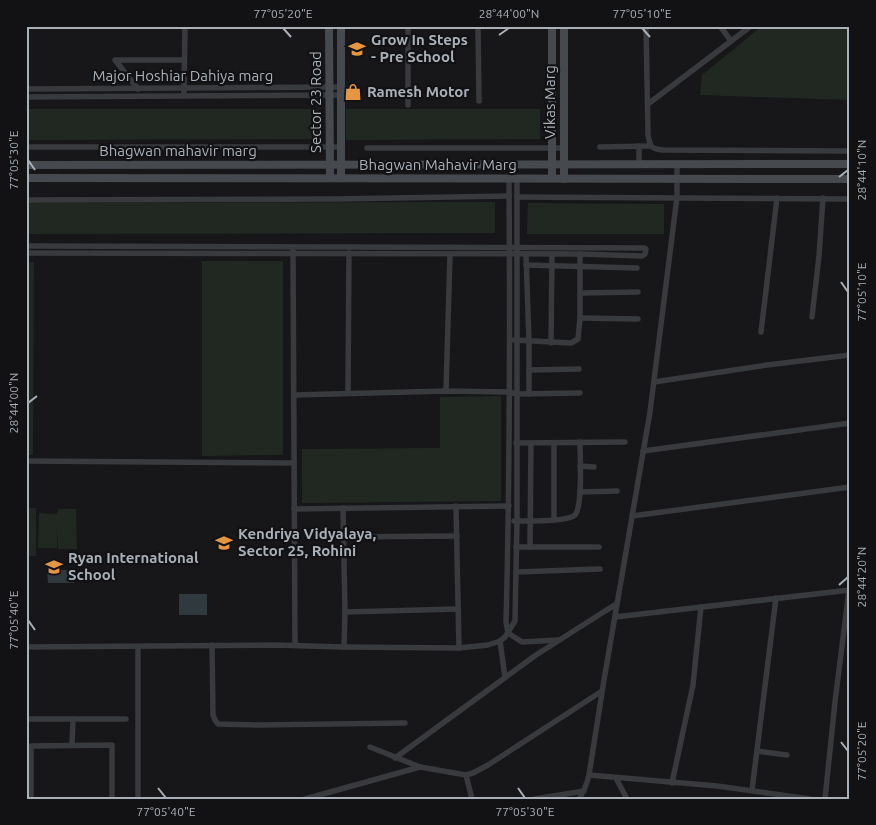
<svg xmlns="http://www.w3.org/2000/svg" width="876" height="825" font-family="Ubuntu,sans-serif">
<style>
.green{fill:#212821}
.water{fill:#303a3e}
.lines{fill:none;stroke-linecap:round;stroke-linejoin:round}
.street{stroke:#383a3d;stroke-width:5.5}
.secondary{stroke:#46494d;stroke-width:8}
.ticks{fill:none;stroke:#aab0b8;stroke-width:2}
.labels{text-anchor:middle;stroke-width:4.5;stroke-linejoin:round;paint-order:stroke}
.poi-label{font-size:15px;font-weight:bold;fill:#aab0b8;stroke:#121214;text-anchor:start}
.street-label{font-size:15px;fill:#aab0b8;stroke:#121214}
.neatline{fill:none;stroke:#aab0b8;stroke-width:2}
.ticks-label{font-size:12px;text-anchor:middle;fill:#aab0b8}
</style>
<rect width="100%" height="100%" fill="#171719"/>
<!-- green -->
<g class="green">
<polygon points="762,26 850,26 850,100 700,95 702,75"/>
<polygon points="26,109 318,109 318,139 26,140"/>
<polygon points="346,109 540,109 540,139 346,140"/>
<polygon points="495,202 495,233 26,234 26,203"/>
<polygon points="528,203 664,204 664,234 527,234"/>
<polygon points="202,261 283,261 283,455 202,456"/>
<polygon points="26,262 34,262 33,455 26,455"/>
<polygon points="501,396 501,501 302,503 302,449 440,448 440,397"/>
<rect x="26" y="508" width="10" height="48"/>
<polygon points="58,509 76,509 77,549 58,549 57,526 57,548 38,548 39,513 57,514"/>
</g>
<!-- water -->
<g class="water">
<polygon points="47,570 74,570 74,583 48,583"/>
<rect x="179" y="594" width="28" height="21"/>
</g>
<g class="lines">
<!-- street -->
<g class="street">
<polyline points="408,26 408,105"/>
<polyline points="478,26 479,101"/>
<path d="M646 26 648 135C650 147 651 149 663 150L850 151"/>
<polyline points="720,26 731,41"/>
<polyline points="26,89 341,87"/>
<polyline points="138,89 115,60 184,60"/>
<polyline points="184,92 185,26"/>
<polyline points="26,97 341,95"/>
<polyline points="648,104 751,26"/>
<polyline points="639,146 639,164"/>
<polyline points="26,147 341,147"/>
<polyline points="600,147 650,146"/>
<polyline points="367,148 564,148"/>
<path d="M509 178C510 326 510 474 506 622L508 633 522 642 559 640"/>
<polyline points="517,197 850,199"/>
<polyline points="26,200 336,199 509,196"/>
<polyline points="26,246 644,248 646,249 645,254 642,256 580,254 26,253"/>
<polyline points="293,251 295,645"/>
<polyline points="526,254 529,342 529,394"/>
<polyline points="526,265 637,268"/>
<polyline points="580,293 638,292"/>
<polyline points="812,317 819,256 823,198"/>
<polyline points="580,318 638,319"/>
<polyline points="761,332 777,198"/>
<polyline points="514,340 571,343 578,339 580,318 580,254"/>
<polyline points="551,343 552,254"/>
<polyline points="529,370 579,369"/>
<polyline points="654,382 767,365 850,355"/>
<polyline points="446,391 450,254"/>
<polyline points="348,393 349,253"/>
<polyline points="294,395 446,391 509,392 517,394 580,393"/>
<polyline points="516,443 625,442"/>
<polyline points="643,451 850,423"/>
<polyline points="26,461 294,463"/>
<polyline points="580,466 594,467"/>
<polyline points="580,492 617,491"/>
<polyline points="456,506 459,648"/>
<polyline points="343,508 345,612 344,647"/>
<polyline points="294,509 509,506"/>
<polyline points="632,516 850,487"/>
<polyline points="554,520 554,443"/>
<path d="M514 521C526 521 568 522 575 515 583 506 580 456 580 442"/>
<polyline points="344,537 457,536"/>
<polyline points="516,547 599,547"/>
<polyline points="530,547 531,443"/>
<polyline points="516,572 600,569"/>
<polyline points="345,612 458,609"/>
<polyline points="615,617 850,590"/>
<polyline points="500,641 505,677"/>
<polyline points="212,645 213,715 215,720 218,724 259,725 405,723"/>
<polyline points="26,647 274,645 344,647 459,648 488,645 500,641 505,637 515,621 517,521 517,178"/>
<polyline points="138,647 138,799"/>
<polyline points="26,719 126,719"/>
<polyline points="72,745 73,719"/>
<polyline points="370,747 420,767 466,775 473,773 488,765 602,691"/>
<polyline points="757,751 787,755"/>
<polyline points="395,758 536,655 605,611 617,604"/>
<polyline points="466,775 472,799"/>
<polyline points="589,775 717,786 810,799"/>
<polyline points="616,778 627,799"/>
<polyline points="672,783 693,685 701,607"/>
<polyline points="752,790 776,598"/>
<polyline points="31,799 31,746 112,745 112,799"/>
<polyline points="305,799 420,767"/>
<polyline points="535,799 584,791"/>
<path d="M579 799C584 791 587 784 589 775L604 680 650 412 677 197V164"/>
<polyline points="825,799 835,702 849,590"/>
</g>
<!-- secondary -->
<g class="secondary">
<polyline points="329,26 330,178"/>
<polyline points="552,26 552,178"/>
<polyline points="26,165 850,164"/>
<polyline points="26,178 850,179"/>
<polyline points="341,178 341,26"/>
<polyline points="564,179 564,26"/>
</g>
</g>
<!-- ticks -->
<path class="ticks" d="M283 28 291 37M642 28 650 37M499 35 509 28M28 160 35 170M839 177 848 170M841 282 848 292M28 403 37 396M839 585 848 577M28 620 35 630M841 742 848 751M158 788 166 798M518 788 525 798"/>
<!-- icons -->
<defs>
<g id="school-bare" transform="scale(1.35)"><path d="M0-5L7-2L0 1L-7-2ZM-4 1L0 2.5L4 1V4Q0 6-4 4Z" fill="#e69541" stroke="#121214" stroke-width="2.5" paint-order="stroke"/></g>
<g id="shop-bare" transform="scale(1.35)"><path d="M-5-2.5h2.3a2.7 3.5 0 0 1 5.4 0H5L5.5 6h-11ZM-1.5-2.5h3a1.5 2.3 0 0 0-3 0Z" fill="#e69541" stroke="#121214" stroke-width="2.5" paint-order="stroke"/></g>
</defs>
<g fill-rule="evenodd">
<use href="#school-bare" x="357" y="49"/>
<use href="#shop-bare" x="353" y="92"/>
<use href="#school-bare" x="224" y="543"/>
<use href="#school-bare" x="54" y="567"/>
</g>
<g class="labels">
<!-- poi labels -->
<g class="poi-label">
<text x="371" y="45">Grow In Steps<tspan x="371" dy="17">- Pre School</tspan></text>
<text x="367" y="97">Ramesh Motor</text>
<text x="238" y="539">Kendriya Vidyalaya,<tspan x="238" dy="17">Sector 25, Rohini</tspan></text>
<text x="68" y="563">Ryan International<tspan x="68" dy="17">School</tspan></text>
</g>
<!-- street labels -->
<g class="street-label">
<text x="183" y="81">Major Hoshiar Dahiya marg</text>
<text transform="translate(316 102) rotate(-90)" y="5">Sector 23 Road</text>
<text transform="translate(550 102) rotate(-90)" y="5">Vikas Marg</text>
<text x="178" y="156">Bhagwan mahavir marg</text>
<text x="438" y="170">Bhagwan Mahavir Marg</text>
</g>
</g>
<!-- border -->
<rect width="876" height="825" fill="none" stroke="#121214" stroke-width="55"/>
<rect x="28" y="28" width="820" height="770" class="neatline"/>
<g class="ticks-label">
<text x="283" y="18">77°05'20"E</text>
<text x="509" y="18">28°44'00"N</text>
<text x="642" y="18">77°05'10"E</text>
<text transform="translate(14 160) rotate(-90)" y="4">77°05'30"E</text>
<text transform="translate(862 170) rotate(-90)" y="4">28°44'10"N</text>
<text transform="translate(862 292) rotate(-90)" y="4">77°05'10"E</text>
<text transform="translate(14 403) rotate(-90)" y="4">28°44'00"N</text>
<text transform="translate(862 577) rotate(-90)" y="4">28°44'20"N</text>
<text transform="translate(14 620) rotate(-90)" y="4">77°05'40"E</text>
<text transform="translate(862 751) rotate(-90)" y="4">77°05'20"E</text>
<text x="166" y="816">77°05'40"E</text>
<text x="525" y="816">77°05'30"E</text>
</g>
</svg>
